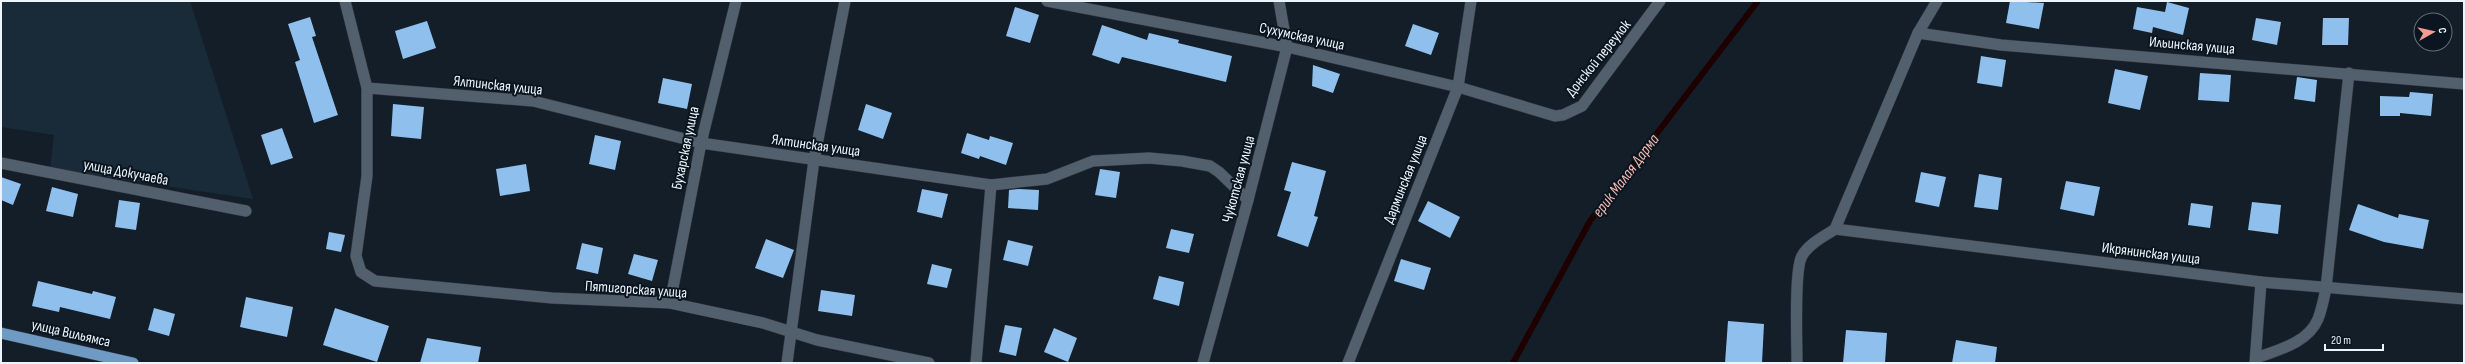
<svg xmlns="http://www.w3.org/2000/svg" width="2465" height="364" font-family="'Sofia Sans Condensed',sans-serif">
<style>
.built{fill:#192a39}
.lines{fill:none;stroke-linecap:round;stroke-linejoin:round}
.stream{stroke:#1f0000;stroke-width:6}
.building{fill:#8fc0ed}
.minor-casing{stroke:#313740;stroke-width:12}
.primary-casing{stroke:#313740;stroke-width:12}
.minor{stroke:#525f6c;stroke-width:11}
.primary{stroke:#6e9ac3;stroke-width:11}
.labels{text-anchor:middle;stroke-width:4;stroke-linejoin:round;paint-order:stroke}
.street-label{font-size:15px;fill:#edf5fc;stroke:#0a151f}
.water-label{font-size:16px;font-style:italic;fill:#f4bbb3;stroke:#0a151f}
</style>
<rect width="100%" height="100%" fill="#131e29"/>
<!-- built -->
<polygon class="built" points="1,1 190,1 253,199 50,169 54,135 1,127"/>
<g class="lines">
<!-- stream -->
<polyline class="stream" points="1513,363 1590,221 1758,1"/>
</g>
<!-- building -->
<g class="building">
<polygon points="2010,1 2044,3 2039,29 2006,23"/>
<polygon points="2167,2 2189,8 2183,35 2153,27 2152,33 2133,29 2137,7 2165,12"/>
<polygon points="1015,7 1039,15 1030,43 1006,36"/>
<polygon points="310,17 316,36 312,37 338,115 314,123 295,62 300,60 288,24"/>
<polygon points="2256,18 2281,22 2277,45 2252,40"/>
<polygon points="2323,18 2349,18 2348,45 2322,45"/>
<polygon points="427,21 436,48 403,59 395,31"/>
<polygon points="1413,24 1439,33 1431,55 1405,46"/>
<polygon points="1102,25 1147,40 1149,33 1179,40 1178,43 1232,56 1226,82 1122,57 1119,64 1092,55"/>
<polygon points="1981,56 2006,60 2002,87 1977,83"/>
<polygon points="1313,65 1340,74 1333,93 1312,86"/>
<polygon points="2115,69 2148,76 2140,110 2108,103"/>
<polygon points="2200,73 2231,75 2229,102 2198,100"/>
<polygon points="2297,77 2317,80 2315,102 2294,99"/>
<polygon points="663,78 692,84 687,109 658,103"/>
<polygon points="2410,92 2433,94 2431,116 2400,113 2400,116 2380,116 2380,96 2409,97"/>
<polygon points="393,104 424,107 421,139 391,136"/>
<polygon points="866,104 892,113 883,139 858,130"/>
<polygon points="282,128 293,158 271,165 261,135"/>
<polygon points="967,133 989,140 990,136 1013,143 1006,165 980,156 979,159 961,153"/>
<polygon points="595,135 621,141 615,170 589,164"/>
<polygon points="1292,162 1326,171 1314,216 1318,217 1308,247 1277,236 1291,192 1284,190"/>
<polygon points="526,164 530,191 500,196 496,169"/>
<polygon points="1100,169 1120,172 1116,198 1095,195"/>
<polygon points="1921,172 1946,177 1939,207 1915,202"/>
<polygon points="1979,174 2002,178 1998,210 1974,207"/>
<polygon points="1,177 21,184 13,205 1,200"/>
<polygon points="2066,181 2100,187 2094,216 2060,209"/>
<polygon points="52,187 78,194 73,217 46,211"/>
<polygon points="922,189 948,194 942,218 917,212"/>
<polygon points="1019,189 1039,190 1038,210 1008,208 1009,190"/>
<polygon points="119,200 140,203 136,230 115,227"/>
<polygon points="1428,201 1460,217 1450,238 1418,221"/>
<polygon points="2252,202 2281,205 2278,234 2248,230"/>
<polygon points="2191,203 2213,206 2210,228 2188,225"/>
<polygon points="2358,204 2398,218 2399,214 2429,220 2423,249 2384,242 2349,230"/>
<polygon points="1171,229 1194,234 1189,253 1166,248"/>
<polygon points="329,232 345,235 341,252 326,249"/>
<polygon points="766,239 794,250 783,278 755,268"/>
<polygon points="1008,240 1033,246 1028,266 1003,260"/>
<polygon points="582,243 603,248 598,274 576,269"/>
<polygon points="634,254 658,260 652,281 628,274"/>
<polygon points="1401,259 1431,268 1424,290 1394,281"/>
<polygon points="932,264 952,269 947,288 927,284"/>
<polygon points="1159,276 1184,282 1179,306 1153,299"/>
<polygon points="38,281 92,294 93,291 116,297 110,319 60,307 59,312 32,306"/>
<polygon points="821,290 855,295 852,316 818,311"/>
<polygon points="246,297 293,307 287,337 240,327"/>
<polygon points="154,308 175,314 169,336 148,330"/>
<polygon points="335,308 389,326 377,362 323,345"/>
<polygon points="1728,321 1764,324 1762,363 1725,363"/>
<polygon points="1005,325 1022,328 1016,356 999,352"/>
<polygon points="1054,328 1077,338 1068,362 1044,352"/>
<polygon points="1846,330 1887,333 1885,363 1843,363"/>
<polygon points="427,338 481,347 478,363 420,363"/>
<polygon points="1956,340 1997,347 1995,363 1952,363"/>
</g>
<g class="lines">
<!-- minor casing -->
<g class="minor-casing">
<g id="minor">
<polyline points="345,1 367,88 367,176 356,256 361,272 375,281 552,298 670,303 763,323 817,340 929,363"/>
<polyline points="1047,1 1287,47 1458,87 1555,116 1563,115 1582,106 1660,1"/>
<polyline points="1918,33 2001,45 2464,84"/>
<polyline points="367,88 533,101 701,143 991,185 1047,179 1093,161 1149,158 1182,161 1210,166 1219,172 1248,200"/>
<polyline points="1,163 246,211"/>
<polyline points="1835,229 2261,282 2464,299"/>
<polyline points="670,303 701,143 736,1"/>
<path d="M2256 358C2278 350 2308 343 2318 319 2322 309 2324 298 2326 288L2349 73"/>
<polyline points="787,363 814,160 845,1"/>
<polyline points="976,363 991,185"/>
<polyline points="1203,363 1248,200 1287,47 1279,1"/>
<polyline points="1348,363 1458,87 1471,1"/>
<path d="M1797 363C1797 343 1794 269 1802 256 1808 244 1825 236 1835 229L1918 33 1937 1"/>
<polyline points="2255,363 2261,282"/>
</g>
</g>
<!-- primary casing -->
<g class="primary-casing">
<polyline id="primary" points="1,333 133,363"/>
</g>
<!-- minor -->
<use href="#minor" class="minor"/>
<!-- primary -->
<use href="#primary" class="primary"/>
</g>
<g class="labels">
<!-- street labels -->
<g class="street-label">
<text transform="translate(1302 36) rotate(12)" y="5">Сухумская улица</text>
<text transform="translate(2192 45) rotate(5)" y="5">Ильинская улица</text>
<text transform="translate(1598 58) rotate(-51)" y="5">Донской переулок</text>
<text transform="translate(498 85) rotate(6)" y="5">Ялтинская улица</text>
<text transform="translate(816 145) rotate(8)" y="5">Ялтинская улица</text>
<text transform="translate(685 148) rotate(-78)" y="5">Бухарская улица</text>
<text transform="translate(126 172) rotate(11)" y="5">улица Докучаева</text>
<text transform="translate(1238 179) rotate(-75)" y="5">Чукотская улица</text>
<text transform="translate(1405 179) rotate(-68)" y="5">Дарминская улица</text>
<text transform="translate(2151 253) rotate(7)" y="5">Икрянинская улица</text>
<text transform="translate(636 289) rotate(4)" y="5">Пятигорская улица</text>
<text transform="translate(71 333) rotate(13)" y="5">улица Вильямса</text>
</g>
<!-- water labels -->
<g class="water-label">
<text transform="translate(1625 175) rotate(-53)" y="6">ерик Малая Дарма</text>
</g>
</g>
<!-- border -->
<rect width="2465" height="364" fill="none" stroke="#edf5fc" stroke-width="4"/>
<!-- north arrow -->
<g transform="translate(2433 32) rotate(82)"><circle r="19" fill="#0a151f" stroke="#656f77"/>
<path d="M0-3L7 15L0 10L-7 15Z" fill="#f59c91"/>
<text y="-6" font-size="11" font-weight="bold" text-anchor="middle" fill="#edf5fc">С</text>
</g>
<!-- scale -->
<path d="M2325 344v6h58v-6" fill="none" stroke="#edf5fc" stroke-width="2"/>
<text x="2331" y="344" font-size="12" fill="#edf5fc" stroke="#0a151f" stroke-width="3" paint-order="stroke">20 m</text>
</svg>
